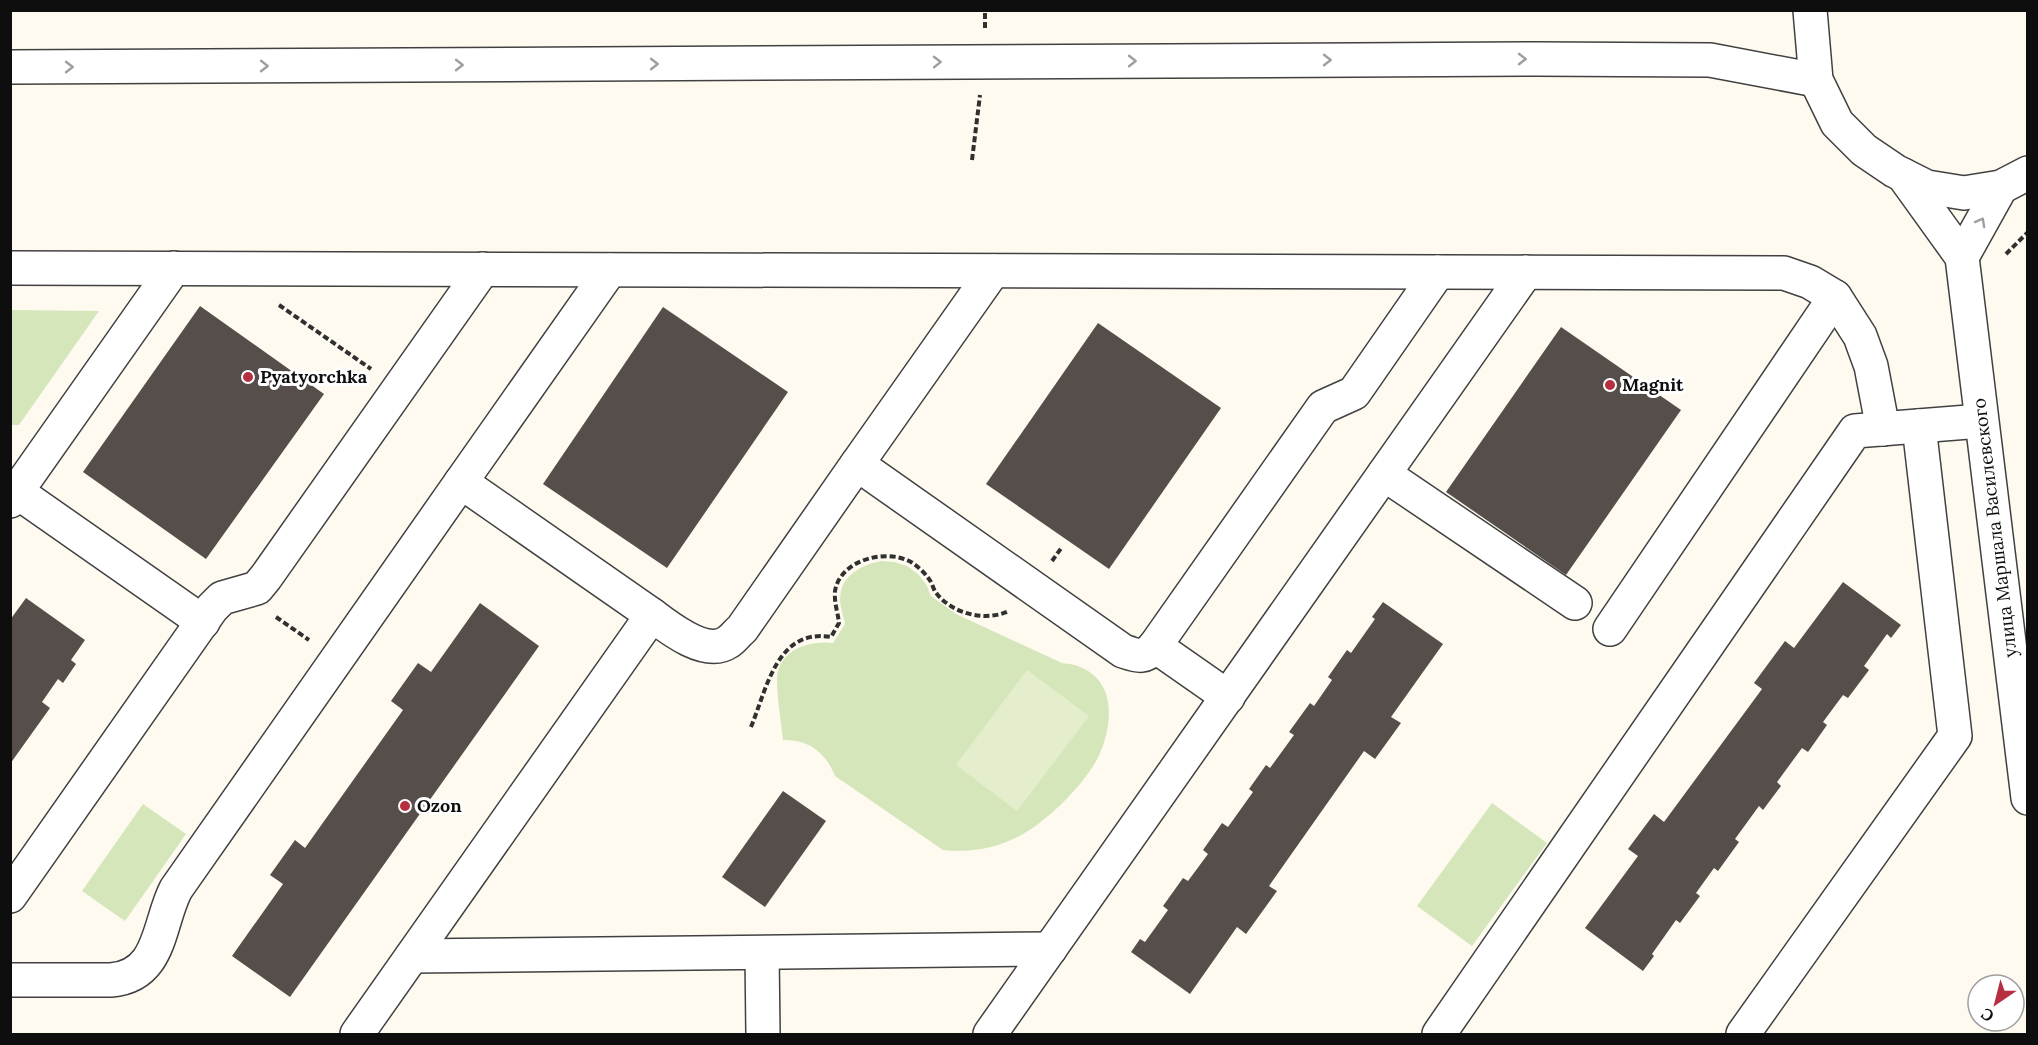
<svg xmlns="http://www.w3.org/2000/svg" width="2038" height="1045" font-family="Lora,serif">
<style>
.park{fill:#d5e6bb}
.pitch{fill:#e5eecc}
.building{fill:#564e4b}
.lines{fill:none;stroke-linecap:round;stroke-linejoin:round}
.minor-casing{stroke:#414141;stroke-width:36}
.path{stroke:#303030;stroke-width:4;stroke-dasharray:6 3;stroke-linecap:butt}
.minor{stroke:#fff;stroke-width:33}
.oneway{stroke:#9f9f9f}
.poi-dot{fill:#b52f41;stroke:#fff;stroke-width:2}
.labels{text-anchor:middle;stroke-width:6;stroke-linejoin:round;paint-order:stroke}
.poi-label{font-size:18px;font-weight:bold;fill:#0e0e0e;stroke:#fff;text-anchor:start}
.street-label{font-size:18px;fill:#0e0e0e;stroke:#fff}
</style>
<rect width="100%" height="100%" fill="#fefaef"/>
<!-- park -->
<g class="park">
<polygon points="11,310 99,311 19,425 11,425"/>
<path d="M881 561 894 562 907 566 918 574 926 584 931 596 956 614 1062 663C1068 664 1075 664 1080 667 1120 683 1112 733 1095 763 1081 787 1047 821 1023 834 998 848 971 853 943 850L835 776C826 753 809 739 783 740 781 720 777 699 777 679 778 650 809 640 833 643L845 624C843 614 838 602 841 591 845 573 865 564 881 561Z"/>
<polygon points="1492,803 1547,843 1472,946 1417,906"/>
<polygon points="143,804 186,834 125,921 82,891"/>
</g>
<!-- pitch -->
<polygon class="pitch" points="1027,670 1089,716 1017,811 956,765"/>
<!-- building -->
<g class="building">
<polygon points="200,306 324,394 206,559 83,472"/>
<polygon points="663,307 788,392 667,568 543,484"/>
<polygon points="1098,323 1221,408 1109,569 986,484"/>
<polygon points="1561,327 1681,410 1566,575 1446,492"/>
<polygon points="1843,582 1901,625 1891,638 1887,634 1864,666 1869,670 1848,698 1843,695 1823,722 1827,725 1808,752 1802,748 1777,782 1781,786 1763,810 1759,806 1735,839 1739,842 1718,871 1714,868 1696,893 1700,896 1680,923 1676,920 1652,954 1654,956 1643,971 1585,928 1638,856 1628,849 1654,814 1664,822 1762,689 1754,683 1785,641 1794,648"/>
<polygon points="26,598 85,640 71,660 76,664 63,683 58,679 42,702 50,708 10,764 10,620"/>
<polygon points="1383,602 1443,644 1391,717 1401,723 1375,759 1364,751 1269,886 1277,891 1246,934 1237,927 1190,994 1131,952 1140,939 1145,942 1168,910 1163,906 1183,878 1188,881 1208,854 1203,850 1222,823 1228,827 1253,792 1249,789 1266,765 1270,768 1294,735 1289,732 1310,703 1314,706 1332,680 1328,677 1347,650 1351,653 1375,619 1372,617"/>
<polygon points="480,603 539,646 290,997 232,956 283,884 270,875 295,840 305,848 403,710 391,701 418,663 431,672"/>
<polygon points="783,791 826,821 765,907 722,877"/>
</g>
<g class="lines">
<!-- minor casing -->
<g class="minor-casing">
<g id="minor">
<polyline points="1810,10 1816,80 1837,123 1864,150 1895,171 1927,187 1964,193 2001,187 2028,173"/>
<polyline points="10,67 1536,59 1710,60 1816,80"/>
<polyline points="1903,175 1962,257 2028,798"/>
<polyline points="1962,257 2001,187"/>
<polyline points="10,268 1784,273 1810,282 1835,297 1860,336 1871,366 1883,429"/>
<polyline points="857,464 993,271"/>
<polyline points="1384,474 1575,603"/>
<polyline points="461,482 610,270"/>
<polyline points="10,487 203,622"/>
<polyline points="10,501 174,268"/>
<path d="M652 615C669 628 706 657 728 642 733 639 737 633 742 629L857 464 1123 651C1138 656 1144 659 1155 646L1228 697"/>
<polyline points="1610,629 1835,297"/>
<polyline points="1155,646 1323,407 1354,393 1438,272"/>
<polyline points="10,896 212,608 222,598 257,588 266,577 483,269"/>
<polyline points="762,953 763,1034"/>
<polyline points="412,956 1050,949"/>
<path d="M10 980H111C162 976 158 923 176 889L461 482 652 615 357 1034"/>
<polyline points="990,1034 1526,272"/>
<polyline points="1439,1034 1855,431 1981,421"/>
<polyline points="1743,1034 1955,736 1919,426"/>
</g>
</g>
<!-- path -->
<g class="path">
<polyline points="985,28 985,10"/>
<polyline points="972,160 980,95"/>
<polyline points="2006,254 2028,232"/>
<polyline points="279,305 371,369"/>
<polyline points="1052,561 1062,547"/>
<polyline points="276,617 309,640"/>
<path d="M751 727C767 688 777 628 831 637L839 623C838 613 834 603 835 591 840 560 886 548 911 562 919 567 926 574 931 582 933 586 934 591 937 594 953 614 986 622 1009 611"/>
</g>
<!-- minor -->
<use href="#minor" class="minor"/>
</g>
<!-- one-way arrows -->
<defs><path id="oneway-chevron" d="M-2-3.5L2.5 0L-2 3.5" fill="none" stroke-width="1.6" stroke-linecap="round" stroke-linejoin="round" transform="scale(1.5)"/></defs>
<g class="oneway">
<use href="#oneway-chevron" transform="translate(1522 59)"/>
<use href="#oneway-chevron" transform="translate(1327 60)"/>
<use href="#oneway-chevron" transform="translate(1132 61)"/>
<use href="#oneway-chevron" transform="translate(937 62) rotate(-1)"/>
<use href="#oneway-chevron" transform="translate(654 64)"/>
<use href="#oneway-chevron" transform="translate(459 65)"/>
<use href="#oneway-chevron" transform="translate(264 66)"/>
<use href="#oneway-chevron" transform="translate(69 67)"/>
<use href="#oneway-chevron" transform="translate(1981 222) rotate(-61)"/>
</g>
<!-- markers -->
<g class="poi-dot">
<circle cx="248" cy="377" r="6"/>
<circle cx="1610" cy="385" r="6"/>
<circle cx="405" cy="806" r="6"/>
</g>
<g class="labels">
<!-- poi labels -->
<g class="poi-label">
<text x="260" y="383">Pyatyorchka</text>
<text x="1622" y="391">Magnit</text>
<text x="417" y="812">Ozon</text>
</g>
<!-- street labels -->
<g class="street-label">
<text transform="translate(1995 528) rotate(-97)" y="6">улица Маршала Василевского</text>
</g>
</g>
<!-- border -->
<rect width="2038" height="1045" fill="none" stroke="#0e0e0e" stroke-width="24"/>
<!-- north arrow -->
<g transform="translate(1996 1003) rotate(215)"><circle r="28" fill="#ffffff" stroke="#9f9f9f" stroke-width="1.5"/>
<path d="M0-4.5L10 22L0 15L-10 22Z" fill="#b52f41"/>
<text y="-9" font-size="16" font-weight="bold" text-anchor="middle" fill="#0e0e0e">С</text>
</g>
</svg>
